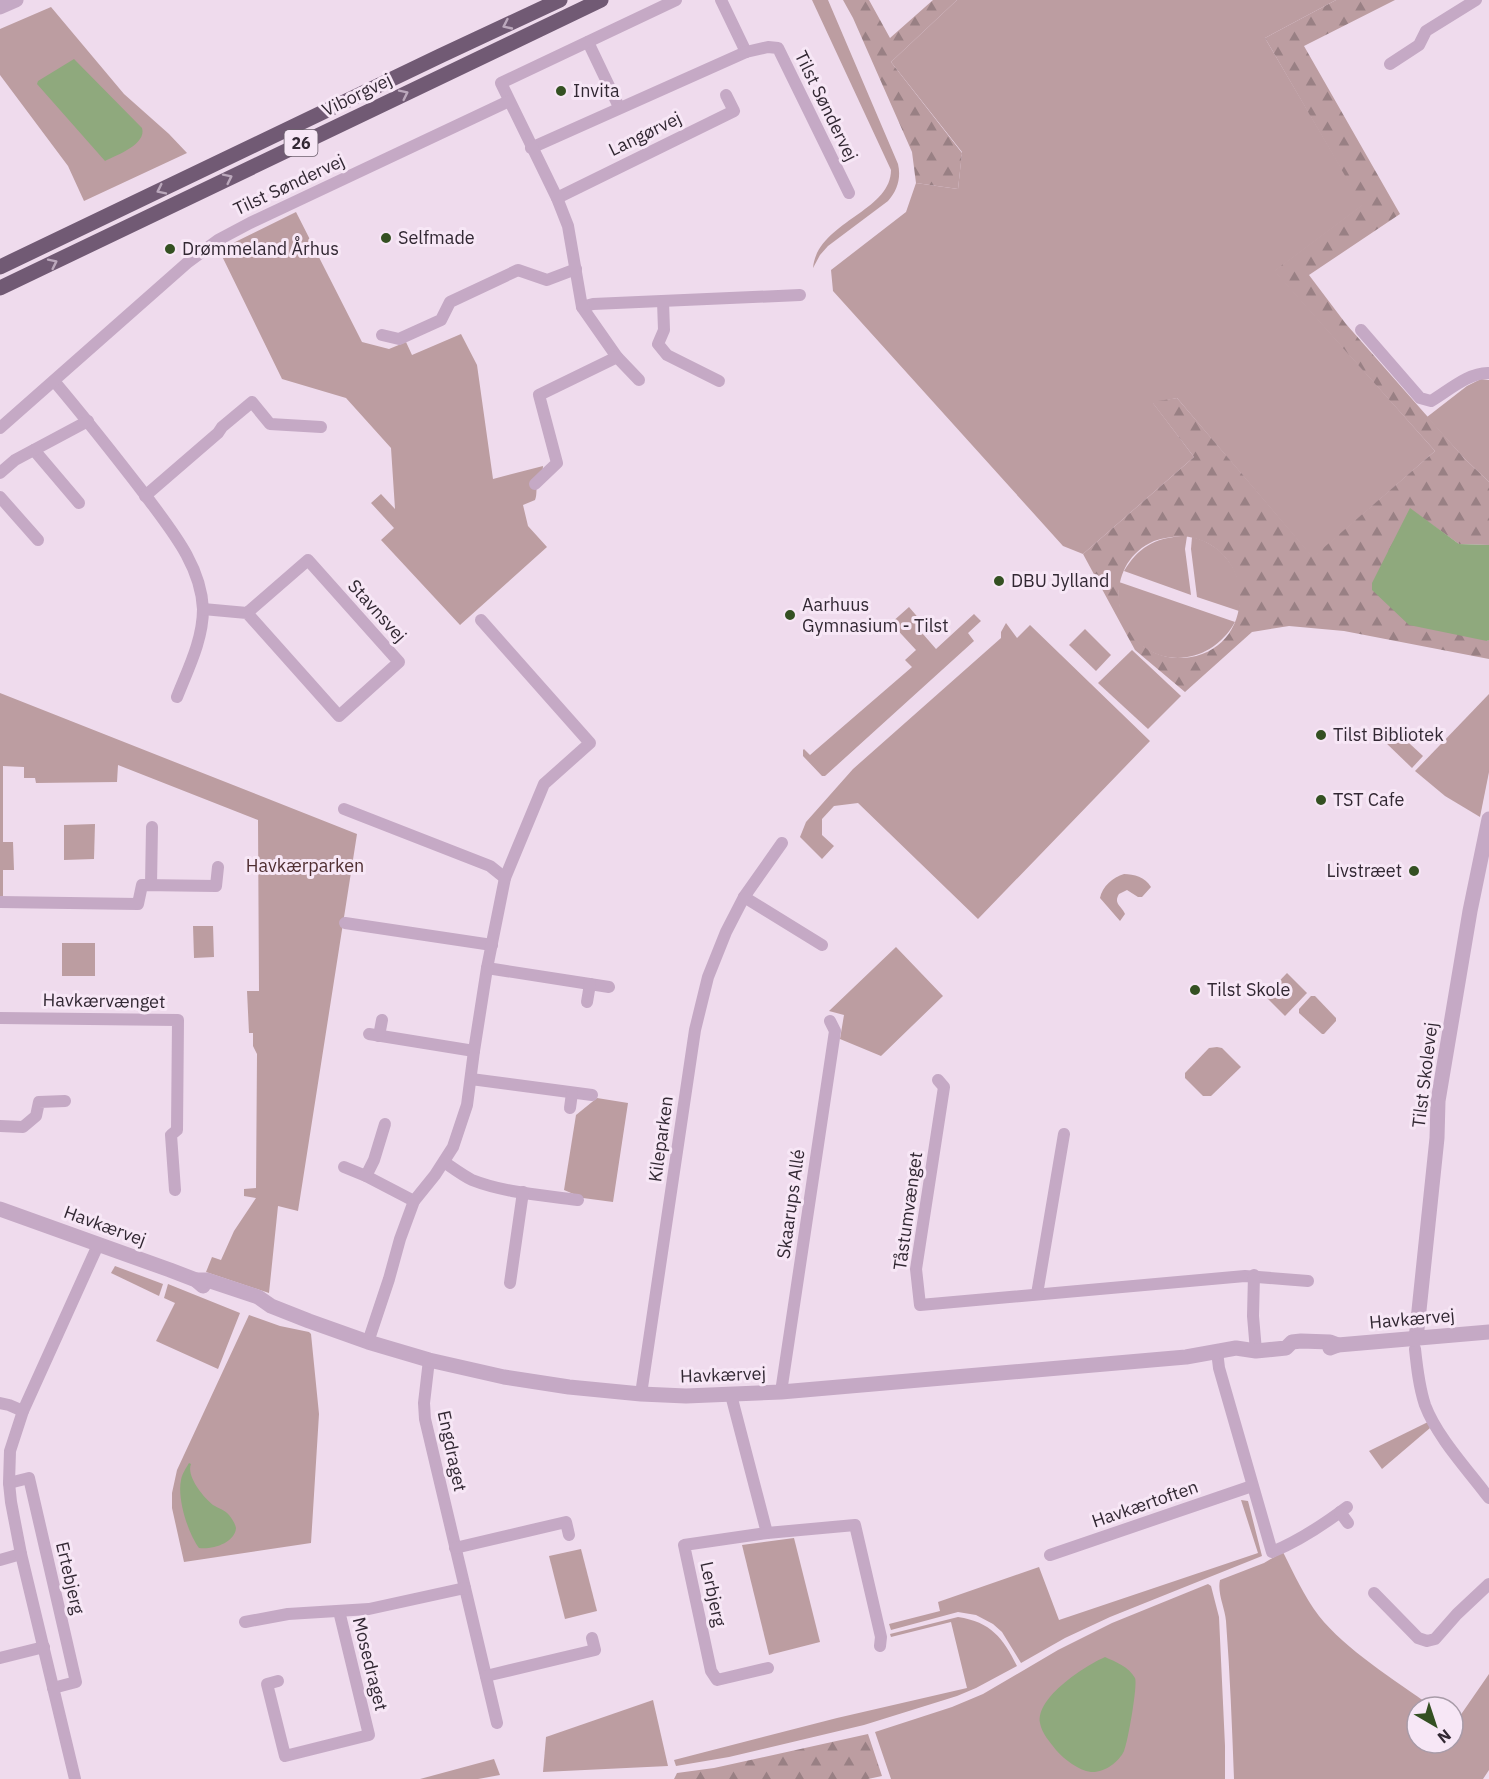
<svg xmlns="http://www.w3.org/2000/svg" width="1489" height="1779" font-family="'IBM Plex Sans',sans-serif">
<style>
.green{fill:#bc9da1}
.forest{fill:url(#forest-firs);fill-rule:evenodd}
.water{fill:#8fa97d}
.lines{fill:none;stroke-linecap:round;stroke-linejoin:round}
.minor{stroke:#c5a9c5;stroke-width:12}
.tertiary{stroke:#c5a9c5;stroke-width:15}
.primary{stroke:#715a74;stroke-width:15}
.oneway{stroke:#bba8bc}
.poi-dot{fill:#345022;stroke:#f7e7f6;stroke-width:2}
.labels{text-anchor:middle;stroke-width:6;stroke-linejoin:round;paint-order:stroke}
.shield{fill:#f7e7f6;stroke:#6d616e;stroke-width:1.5}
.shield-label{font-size:16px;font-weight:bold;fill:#322833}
.poi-label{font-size:18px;fill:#322833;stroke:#f7e7f6;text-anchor:start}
.street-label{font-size:18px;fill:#322833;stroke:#f7e7f6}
.park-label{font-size:18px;fill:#4f2e31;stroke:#f7e7f6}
</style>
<defs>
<pattern id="forest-firs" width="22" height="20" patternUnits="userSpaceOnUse" patternTransform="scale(1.5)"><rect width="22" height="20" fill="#bc9da1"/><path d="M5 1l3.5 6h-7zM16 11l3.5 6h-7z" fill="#998084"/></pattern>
</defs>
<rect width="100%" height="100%" fill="#efdbed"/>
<!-- green -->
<g class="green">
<path d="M812 0H828L898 164C901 177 898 190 888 201L828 246 820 255 813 268C817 222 891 212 891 170Z"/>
<polygon points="957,0 1336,0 1265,38 1363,205 1275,271 1435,451 1313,558 1177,398 1153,403 1194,457 1083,554 1063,546 833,291 831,270 906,212 916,183 958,189 962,152 891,62"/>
<polygon points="51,7 124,94 169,134 187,153 84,201 68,166 0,75 0,29"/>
<path d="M296 212 362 342 389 349 406 342 412 355 461 334 477 365 493 479 543 466C543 474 538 479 537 486 536 491 537 495 535 500L523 505 528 526 547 547 460 625 381 540 394 528 371 503 381 494 395 509 391 448 346 398 282 379 219 250Z"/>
<polygon points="1481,379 1489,380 1489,482 1464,458 1427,417 1467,386"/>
<path d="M1181 536H1187L1185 549 1191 595 1124 571C1139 547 1153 539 1181 536Z"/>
<path d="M1192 537C1226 545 1246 577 1239 611L1197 597 1191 549Z"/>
<path d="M1119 582 1235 622C1212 664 1157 672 1128 631 1118 617 1118 598 1119 582Z"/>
<polygon points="909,607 921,621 916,626 936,649 974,614 981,621 968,633 974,641 825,776 822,776 803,756 803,750 804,749 810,755 912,667 905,660 916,650 891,623"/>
<polygon points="1006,623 1017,638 1030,625 1150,741 978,919 858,803 834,806 822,819 822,835 834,846 822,859 800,837 806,822 853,769 1001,638 1001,632"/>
<polygon points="1085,629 1111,655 1096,671 1069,645"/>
<polygon points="1132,650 1181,696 1148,729 1098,683"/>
<polygon points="0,693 357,834 298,1211 278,1206 269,1293 206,1272 212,1257 221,1260 234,1231 256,1198 244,1196 244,1189 256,1188 257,1054 253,1046 253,1033 249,1033 247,991 259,991 258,820 118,765 117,782 36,783 35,778 24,778 24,767 3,766 3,842 13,842 14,870 3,870 3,896 0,896"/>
<polygon points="1489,694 1489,772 1480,817 1445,796 1415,771"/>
<polygon points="1395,730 1423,756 1412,768 1384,741"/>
<polygon points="95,824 94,859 64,860 64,825"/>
<path d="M1124 874C1134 874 1145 877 1151 887L1142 897H1138L1127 890 1119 894C1113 904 1122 906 1125 914L1120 921 1100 898C1102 887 1113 877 1124 874Z"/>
<polygon points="193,926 213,926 214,957 194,958"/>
<rect x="62" y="943" width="33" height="33"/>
<polygon points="896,947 943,996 881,1056 840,1039 844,1015 829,1011"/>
<polygon points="1287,973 1307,993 1285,1016 1265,996"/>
<polygon points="1311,996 1315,996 1336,1018 1336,1021 1324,1034 1322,1034 1299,1013 1299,1009"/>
<polygon points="1217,1047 1222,1048 1241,1067 1211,1096 1203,1096 1185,1078 1185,1073 1209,1048"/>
<polygon points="597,1098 628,1103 613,1202 583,1198 564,1190 576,1115"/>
<polygon points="115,1266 163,1284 159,1296 111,1273"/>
<polygon points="168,1284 240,1313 218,1369 156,1341 175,1303 164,1298"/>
<polygon points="249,1315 280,1326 309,1332 311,1334 319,1414 311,1543 184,1562 172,1508 172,1493 177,1470"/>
<polygon points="1428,1422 1430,1428 1382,1469 1369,1451"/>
<polygon points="1241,1500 1248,1501 1262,1556 1110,1617 1065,1638 1021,1663 1002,1632 993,1624 976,1615 958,1612 891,1630 889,1624 940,1611 938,1602 1039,1567 1059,1620 1258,1553"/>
<polygon points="794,1538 820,1642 769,1655 742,1545"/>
<polygon points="581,1549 597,1611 565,1619 549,1556"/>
<path d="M1283 1552C1294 1574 1304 1596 1319 1616 1345 1649 1396 1681 1431 1706L1417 1707V1743H1453V1726L1489 1674V1770L1483 1779H1234C1232 1726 1230 1674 1226 1621 1225 1608 1217 1593 1220 1580L1264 1563Z"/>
<polygon points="1208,1584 1211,1586 1219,1617 1225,1746 1225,1779 891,1779 875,1732 952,1707 983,1694 1058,1650 1112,1623"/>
<path d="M958 1617C991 1622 1003 1638 1017 1666L976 1688 957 1696 864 1725 729 1757 676 1766 674 1760 837 1718 967 1688 951 1622 891 1637 890 1634Z"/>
<polygon points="653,1700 668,1766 543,1772 546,1737"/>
<polygon points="494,1759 500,1775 478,1779 420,1779"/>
</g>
<!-- forest -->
<g class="forest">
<polygon points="843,0 869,0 890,38 933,0 957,0 891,62 962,153 958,189 916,183 912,152 853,18"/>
<path d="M1336 0H1395L1304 46 1400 214 1309 275 1346 324 1464 458 1489 482V545L1459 544 1410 509 1487 641 1489 640V659L1344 631 1289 626 1252 632 1185 692 1135 650 1083 554 1194 457 1152 402 1177 398 1313 557 1435 451 1274 271 1362 205 1265 38ZM1181 536C1259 542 1259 653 1183 658 1117 662 1093 568 1154 541 1163 538 1171 537 1181 536Z"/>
<polygon points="868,1734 882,1776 868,1779 674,1779 677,1773 714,1768"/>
</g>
<!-- water -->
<g class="water">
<path d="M74 59 142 128C147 144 117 155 105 161L37 84 38 81Z"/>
<polygon points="1410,508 1459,544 1489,545 1489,640 1487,641 1409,625 1372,590 1372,583"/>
<path d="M189 1463 191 1464C186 1476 203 1497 213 1505 218 1508 225 1510 229 1515 232 1519 235 1523 236 1528 235 1543 212 1550 199 1548 188 1533 177 1499 181 1480 182 1474 186 1468 189 1463Z"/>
<path d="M1105 1657C1116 1662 1129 1667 1135 1678 1138 1684 1128 1742 1124 1751 1119 1762 1104 1773 1091 1772 1078 1770 1065 1760 1056 1750 1050 1742 1042 1734 1040 1723 1036 1697 1085 1666 1105 1657Z"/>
</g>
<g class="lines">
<!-- minor -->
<g class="minor">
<polyline points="721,0 746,52"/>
<polyline points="588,42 619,107"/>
<polyline points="1390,64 1419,45 1426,31 1476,0"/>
<polyline points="531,148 746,52 768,47 778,48 849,193"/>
<polyline points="557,198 734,111 726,95"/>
<polyline points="663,301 664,330 658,344 667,355 719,381"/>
<polyline points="582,307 593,304 800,295"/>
<path d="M1361 330 1420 398 1431 401C1448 391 1469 372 1489 373"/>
<polyline points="382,335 399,339 441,320 450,302 518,270 547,280 576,269"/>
<polyline points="639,380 617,357 582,307 568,226 557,198 501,83 676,0"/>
<path d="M54 381C86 419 116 457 146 496 171 530 201 565 203 609 203 640 188 669 177 697"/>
<polyline points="0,428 187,263 218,240 250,223 509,101"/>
<polyline points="34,450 79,503"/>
<polyline points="0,473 15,460 88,421"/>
<polyline points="535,484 557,463 539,395 617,357"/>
<polyline points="145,496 218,433 222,427 252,402 270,424 321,427"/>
<polyline points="0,497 38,540"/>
<polyline points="203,609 247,613 308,560 399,662 339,716 247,613"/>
<polyline points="344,809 490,866 505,878"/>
<polyline points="151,885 152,827"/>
<polyline points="744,897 822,945"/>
<polyline points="0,902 138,904 142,885 216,886 218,867"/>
<polyline points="345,923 492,945"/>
<polyline points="487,968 609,987"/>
<polyline points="587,1002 590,984"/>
<polyline points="0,1018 178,1020 177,1130 171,1135 175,1190"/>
<polyline points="369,1034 474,1051"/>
<polyline points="379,1036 382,1020"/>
<polyline points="471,1079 592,1095"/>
<polyline points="938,1080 944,1087 916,1269 920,1305 1245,1276 1308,1281"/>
<polyline points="570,1108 572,1093"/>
<polyline points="0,1126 23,1127 36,1116 39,1102 65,1101"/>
<path d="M444 1162C453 1168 462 1175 472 1180 505 1193 543 1195 578 1200"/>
<polyline points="344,1167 366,1176 414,1201"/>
<polyline points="366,1176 374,1160 385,1124"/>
<polyline points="1254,1275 1253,1316 1256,1351"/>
<polyline points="510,1283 523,1192"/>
<polyline points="1037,1294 1064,1134"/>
<polyline points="368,1342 389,1279 400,1239 414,1201 435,1175 453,1147 467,1105 474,1051 487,968 505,878 544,784 590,743 481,620"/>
<path d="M1415 1349C1417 1368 1419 1387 1425 1405 1437 1437 1468 1470 1489 1498"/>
<path d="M1217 1351 1219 1368 1272 1552C1299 1541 1323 1525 1347 1507"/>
<polyline points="429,1360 424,1403 425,1419 497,1723"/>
<polyline points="781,1392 835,1031 830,1021"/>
<polyline points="641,1394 695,1030 708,977 726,932 744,897 782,843"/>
<polyline points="731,1395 767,1533"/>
<polyline points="0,1403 9,1405 23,1411"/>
<polyline points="9,1483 29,1478 76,1682 53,1688"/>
<polyline points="1340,1512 1348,1523"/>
<polyline points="455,1548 566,1522 569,1535"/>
<polyline points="1050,1555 1252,1486"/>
<polyline points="0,1560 21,1554"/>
<polyline points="1374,1593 1418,1638 1427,1641 1435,1639 1457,1614 1489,1584"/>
<polyline points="245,1622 288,1614 369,1609 465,1588"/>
<polyline points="0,1658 44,1647"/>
<polyline points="768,1668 717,1680 711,1671 684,1545 767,1533 855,1525 881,1637 880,1646"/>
<polyline points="486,1676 595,1650 592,1638"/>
<polyline points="278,1681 267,1684 285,1756 369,1735 339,1611"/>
<polyline points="75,1779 21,1554 11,1502 9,1483 10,1451 23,1411 98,1245"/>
</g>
<!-- tertiary -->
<g class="tertiary">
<polyline points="0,7 16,0"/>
<polyline points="0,1209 170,1270 196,1280 203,1286"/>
<polyline points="196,1280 207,1280 258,1297 271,1306 309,1321 368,1342 429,1360 504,1377 569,1387 641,1394 686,1396 781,1392 1186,1357 1236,1348 1256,1351 1286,1348 1292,1342 1301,1341 1330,1342 1338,1345"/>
<polyline points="1416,1339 1437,1138 1438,1101 1470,911 1489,819"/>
<polyline points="1330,1348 1338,1345 1489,1332"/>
</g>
<!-- primary -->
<g class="primary">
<polyline points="0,267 440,56 560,0"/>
<polyline points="0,288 601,0"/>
</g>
</g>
<!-- one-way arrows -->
<defs><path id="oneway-chevron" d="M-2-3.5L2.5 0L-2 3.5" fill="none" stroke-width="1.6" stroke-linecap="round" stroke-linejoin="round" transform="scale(1.5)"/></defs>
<g class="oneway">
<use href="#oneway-chevron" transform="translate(507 25) rotate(155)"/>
<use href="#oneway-chevron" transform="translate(404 94) rotate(-26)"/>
<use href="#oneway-chevron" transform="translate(228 178) rotate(-26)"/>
<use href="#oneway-chevron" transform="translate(161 190) rotate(154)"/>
<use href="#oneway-chevron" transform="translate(53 263) rotate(-26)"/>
</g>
<!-- markers -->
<g class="poi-dot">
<circle cx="561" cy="91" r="6"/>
<circle cx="386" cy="238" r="6"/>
<circle cx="170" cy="249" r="6"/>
<circle cx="999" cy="581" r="6"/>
<circle cx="790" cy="615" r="6"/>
<circle cx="1321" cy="735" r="6"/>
<circle cx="1321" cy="800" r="6"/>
<circle cx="1414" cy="871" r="6"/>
<circle cx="1195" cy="990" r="6"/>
</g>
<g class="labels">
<!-- shield labels -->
<rect class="shield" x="284.5" y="130" width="33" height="26" rx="4.5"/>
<g class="shield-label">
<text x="301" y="149">26</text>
</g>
<!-- poi labels -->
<g class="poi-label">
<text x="573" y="97">Invita</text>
<text x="398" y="244">Selfmade</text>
<text x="182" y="255">Drømmeland Århus</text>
<text x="1011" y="587">DBU Jylland</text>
<text x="802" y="611">Aarhuus<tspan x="802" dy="21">Gymnasium - Tilst</tspan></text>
<text x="1333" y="741">Tilst Bibliotek</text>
<text x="1333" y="806">TST Cafe</text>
<text x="1402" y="877" text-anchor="end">Livstræet</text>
<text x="1207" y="996">Tilst Skole</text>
</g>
<!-- street labels -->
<g class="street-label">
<text transform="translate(357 95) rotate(-26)" y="6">Viborgvej</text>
<text transform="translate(826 106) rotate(64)" y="6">Tilst Søndervej</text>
<text transform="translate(645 134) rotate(-26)" y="6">Langørvej</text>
<text transform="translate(289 185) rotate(-25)" y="6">Tilst Søndervej</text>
<text transform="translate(377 611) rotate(48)" y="6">Stavnsvej</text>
<text transform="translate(104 1001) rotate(1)" y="6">Havkærvænget</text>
<text transform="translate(1425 1075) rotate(-83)" y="6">Tilst Skolevej</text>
<text transform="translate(661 1139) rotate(-82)" y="6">Kileparken</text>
<text transform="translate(791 1204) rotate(-82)" y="6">Skaarups Allé</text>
<text transform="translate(908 1211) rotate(-82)" y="6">Tåstumvænget</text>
<text transform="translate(105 1226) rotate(20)" y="6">Havkærvej</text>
<text transform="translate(1412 1319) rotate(-5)" y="6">Havkærvej</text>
<text transform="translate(723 1375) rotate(-2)" y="6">Havkærvej</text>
<text transform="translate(452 1451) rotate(78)" y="6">Engdraget</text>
<text transform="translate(1145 1504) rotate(-19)" y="6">Havkærtoften</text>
<text transform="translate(70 1578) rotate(77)" y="6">Ertebjerg</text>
<text transform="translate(713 1594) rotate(78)" y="6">Lerbjerg</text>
<text transform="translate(370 1664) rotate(76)" y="6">Mosedraget</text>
</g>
<!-- park labels -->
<g class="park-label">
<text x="305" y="872">Havkærparken</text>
</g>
</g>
<!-- north arrow -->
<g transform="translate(1435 1725) rotate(141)"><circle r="28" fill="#f7e7f6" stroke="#a89ba8" stroke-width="1.5"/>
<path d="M0-4.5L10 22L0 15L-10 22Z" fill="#345022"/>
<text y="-9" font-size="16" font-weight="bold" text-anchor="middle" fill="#322833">N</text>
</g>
</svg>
